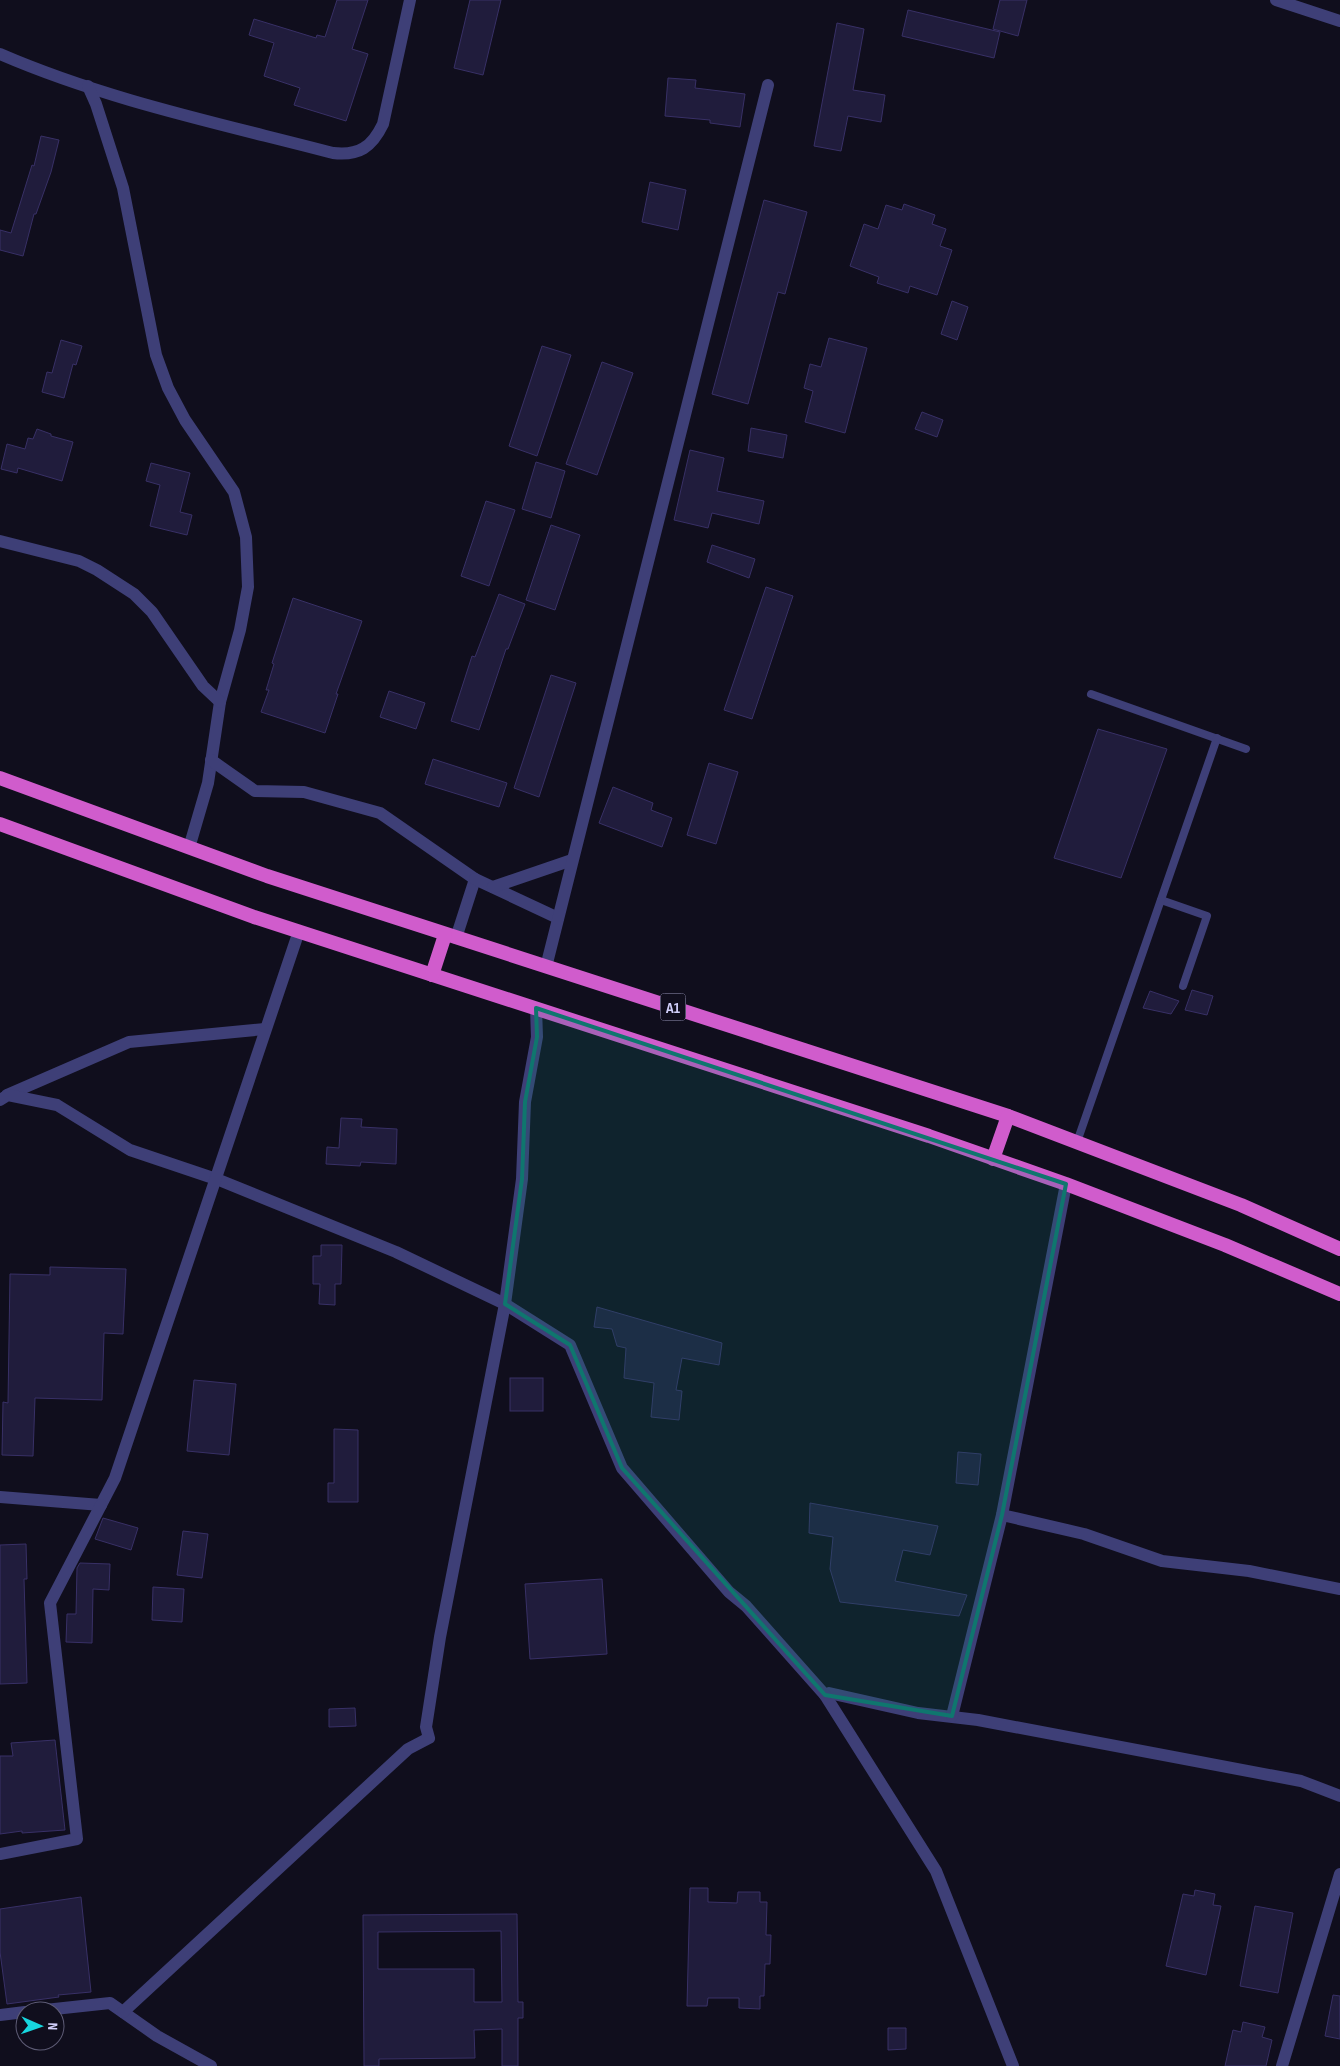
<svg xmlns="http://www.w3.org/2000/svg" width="1340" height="2066" font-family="'Sofia Sans Condensed',sans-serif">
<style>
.building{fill:#201c3c;stroke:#383066;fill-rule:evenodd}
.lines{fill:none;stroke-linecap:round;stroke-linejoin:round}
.service{stroke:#3e3f77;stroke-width:8}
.minor{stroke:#3e3f77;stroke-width:12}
.trunk{stroke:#d05ccc;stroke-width:14}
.marked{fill:#0f766e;fill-opacity:0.2;stroke:#0f766e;stroke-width:4;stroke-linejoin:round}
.labels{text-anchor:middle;stroke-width:4;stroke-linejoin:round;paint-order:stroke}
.shield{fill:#100e1d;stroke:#9795b8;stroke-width:1}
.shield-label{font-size:16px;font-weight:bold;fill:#d1cffa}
</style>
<rect width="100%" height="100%" fill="#100e1d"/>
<!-- building -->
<g class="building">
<polygon points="337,0 368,0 352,49 368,54 346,121 294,105 300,88 264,76 274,43 249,35 254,19 316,38 317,35 325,37"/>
<polygon points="470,0 501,0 483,75 454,68"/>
<polygon points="1000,0 1027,0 1018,36 993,29"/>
<polygon points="908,10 1000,32 994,58 902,36"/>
<polygon points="837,23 864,29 853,90 885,95 881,122 848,116 841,151 814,146"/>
<polygon points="668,78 696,80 695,88 745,94 740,127 710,123 710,120 665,116"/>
<polygon points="41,136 59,140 51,172 36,214 34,214 23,256 0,250 0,230 11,233 32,165 34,166"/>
<polygon points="650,182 686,190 678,230 642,222"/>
<polygon points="764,200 807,212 785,294 778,292 748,404 712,394"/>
<polygon points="904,204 935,215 932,224 946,229 940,246 952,250 937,295 910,286 908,293 877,283 879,277 850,266 864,224 878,229 886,205 902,210"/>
<polygon points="952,301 968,307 957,340 941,334"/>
<polygon points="829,338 867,348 845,433 805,422 813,391 804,388 810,364 821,367"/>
<polygon points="61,340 82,346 76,365 73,364 64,398 42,392 47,372 52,373"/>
<polygon points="542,346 571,355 537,456 509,446"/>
<polygon points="602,362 633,373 597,475 566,464"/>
<polygon points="922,412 943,420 937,437 915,429"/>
<polygon points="751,428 787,435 783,458 748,451"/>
<polygon points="37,429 51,434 51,436 73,442 62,481 18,468 17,473 1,469 7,444 25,449 28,438 33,439"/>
<polygon points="690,450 724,458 717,491 764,501 759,524 712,513 708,528 674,520"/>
<polygon points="536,462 565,471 551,518 522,509"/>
<polygon points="151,463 190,473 180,512 192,515 187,535 150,526 160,485 146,481"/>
<polygon points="486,501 515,510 489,586 461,576"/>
<polygon points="551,525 580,535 555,610 526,600"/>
<polygon points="712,545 755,559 749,578 707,562"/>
<polygon points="766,587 793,596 752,719 724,710"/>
<polygon points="499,594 525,604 508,649 506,649 479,730 451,721 472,656 475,657"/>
<polygon points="293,598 362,621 336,694 338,694 325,733 261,712 269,690 266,690 274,664 272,663"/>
<polygon points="551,675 576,683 539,797 514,788"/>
<polygon points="389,691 425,703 416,729 380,717"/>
<polygon points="1098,729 1167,749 1121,878 1054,858"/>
<polygon points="433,759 507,783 499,807 425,784"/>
<polygon points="709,763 738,772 716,844 687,835"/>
<polygon points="613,787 653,803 651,810 672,818 662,847 599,823"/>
<polygon points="1192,990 1213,996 1207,1015 1185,1010"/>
<polygon points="1150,991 1179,1001 1171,1014 1143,1008"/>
<polygon points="341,1118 362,1119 361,1127 397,1129 396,1164 361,1162 360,1166 326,1164 327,1147 339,1148"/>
<polygon points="321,1245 342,1245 341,1284 335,1284 335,1305 319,1304 320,1284 313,1284 313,1256 321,1256"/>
<polygon points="50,1267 126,1269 123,1334 104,1333 102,1400 35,1398 33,1456 2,1455 3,1402 8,1403 10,1274 50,1275"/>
<polygon points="597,1307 722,1343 719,1365 682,1358 676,1390 682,1391 679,1420 651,1417 654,1383 624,1378 626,1348 617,1346 612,1329 594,1327"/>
<rect x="510" y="1378" width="33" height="33"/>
<polygon points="194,1380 236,1384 229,1455 187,1451"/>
<polygon points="334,1429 358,1430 358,1502 328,1502 328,1483 334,1483"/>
<polygon points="958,1452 981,1454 978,1485 956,1483"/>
<polygon points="810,1503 938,1526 930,1555 903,1550 895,1581 967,1595 959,1616 840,1602 830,1569 833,1537 809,1533"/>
<polygon points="103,1518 138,1528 131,1550 95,1539"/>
<polygon points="183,1531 208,1534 202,1578 177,1575"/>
<polygon points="26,1544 27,1579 24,1579 27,1683 0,1684 0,1545"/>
<polygon points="80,1563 110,1564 109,1590 93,1589 92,1643 66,1642 67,1614 76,1614 77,1568"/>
<polygon points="602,1579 607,1654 530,1659 525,1584"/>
<polygon points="153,1587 184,1589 182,1622 152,1620"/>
<polygon points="355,1708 356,1726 329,1727 329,1709"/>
<polygon points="55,1740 65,1830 22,1833 22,1831 0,1834 0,1756 13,1756 11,1743"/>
<polygon points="690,1888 708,1888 708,1902 737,1903 738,1892 760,1892 760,1902 767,1902 766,1935 771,1935 770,1964 765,1964 764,1996 760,1996 760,2009 739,2008 739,1998 708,1998 707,2006 687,2006"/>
<polygon points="1195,1890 1215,1894 1213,1905 1221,1906 1206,1975 1166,1966 1183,1894 1194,1896"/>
<polygon points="81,1897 91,1992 58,1995 59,1997 7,2004 0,1952 0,1909"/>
<polygon points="1255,1906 1293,1913 1278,1993 1240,1986"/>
<path d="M517 1914 518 2002H523V2018H518V2066H502V2029L474 2030 475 2058 379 2059V2066H364L363 1915ZM501 1931 502 2002H474V1969H378V1932Z"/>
<polygon points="1333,1995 1340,1996 1340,2039 1325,2036"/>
<polygon points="1243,2022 1265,2027 1262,2037 1272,2040 1266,2066 1225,2066 1233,2030 1241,2032"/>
<polygon points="888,2028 906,2028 906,2049 888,2050"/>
</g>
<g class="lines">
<!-- service -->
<g class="service">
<polyline points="1091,694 1246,749"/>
<polyline points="1161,900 1207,916 1183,986"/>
<polyline points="1077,1142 1217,738"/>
</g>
<!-- minor -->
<g class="minor">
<polyline points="1276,0 1340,21"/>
<path d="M0 54C106 100 222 124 333 153 359 156 372 147 383 124L410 0"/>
<polyline points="88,86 96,104 123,188 156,355 168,388 185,420 234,492 246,537 248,587 240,630 220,702 208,783 189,848"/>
<polyline points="0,541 79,561 97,570 134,594 152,612 203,686 220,702"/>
<polyline points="211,760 255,791 304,792 380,813 475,879 456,938"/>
<polyline points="475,879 558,918"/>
<polyline points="493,887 572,860"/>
<polyline points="546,967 768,85"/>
<polyline points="7,1095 129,1042 265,1029"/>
<polyline points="0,1100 8,1095 57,1105 130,1150 219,1180 396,1252 505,1304 570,1345 622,1468 729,1592 746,1606 825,1695 829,1693 918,1713 978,1720 1301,1781 1340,1796"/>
<polyline points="0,1497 101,1505 115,1478 299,931"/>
<polyline points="1002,1515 1084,1534 1162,1561 1249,1571 1340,1589"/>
<polyline points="825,1695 936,1871 1013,2066"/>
<polyline points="952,1716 1002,1515 1066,1184"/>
<polyline points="0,1854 77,1839 50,1603 101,1505"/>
<polyline points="36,2011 110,2003 157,2036 211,2066"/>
<polyline points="123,2012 408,1749 429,1738 426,1727 440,1637 505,1304 522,1179 525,1102 537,1037 536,1008"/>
<polyline points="0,2015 25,2012"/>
<polyline points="1282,2066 1340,1874"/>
</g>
<!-- trunk -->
<g class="trunk">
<polyline points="0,778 267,876 1008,1116 1241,1205 1340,1249"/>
<polyline points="0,824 254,917 929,1136 1066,1184 1225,1245 1340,1294"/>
<polyline points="432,975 445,935"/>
<polyline points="993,1159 1008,1116"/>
</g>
</g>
<!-- marked area -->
<path class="marked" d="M536 1008 1066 1184 1002 1515 952 1716 825 1695 622 1468 570 1345 505 1304 522 1179 525 1102 537 1037Z"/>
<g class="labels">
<!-- shield labels -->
<rect class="shield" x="660.5" y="993.5" width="25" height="27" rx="4"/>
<g class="shield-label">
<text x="673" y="1013">A1</text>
</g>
</g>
<!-- north arrow -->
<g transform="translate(40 2026) rotate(92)"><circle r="24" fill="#100e1d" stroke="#5d5b75"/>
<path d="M0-4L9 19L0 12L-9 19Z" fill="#17d6de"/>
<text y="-8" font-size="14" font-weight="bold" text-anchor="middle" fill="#d1cffa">N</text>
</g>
</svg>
